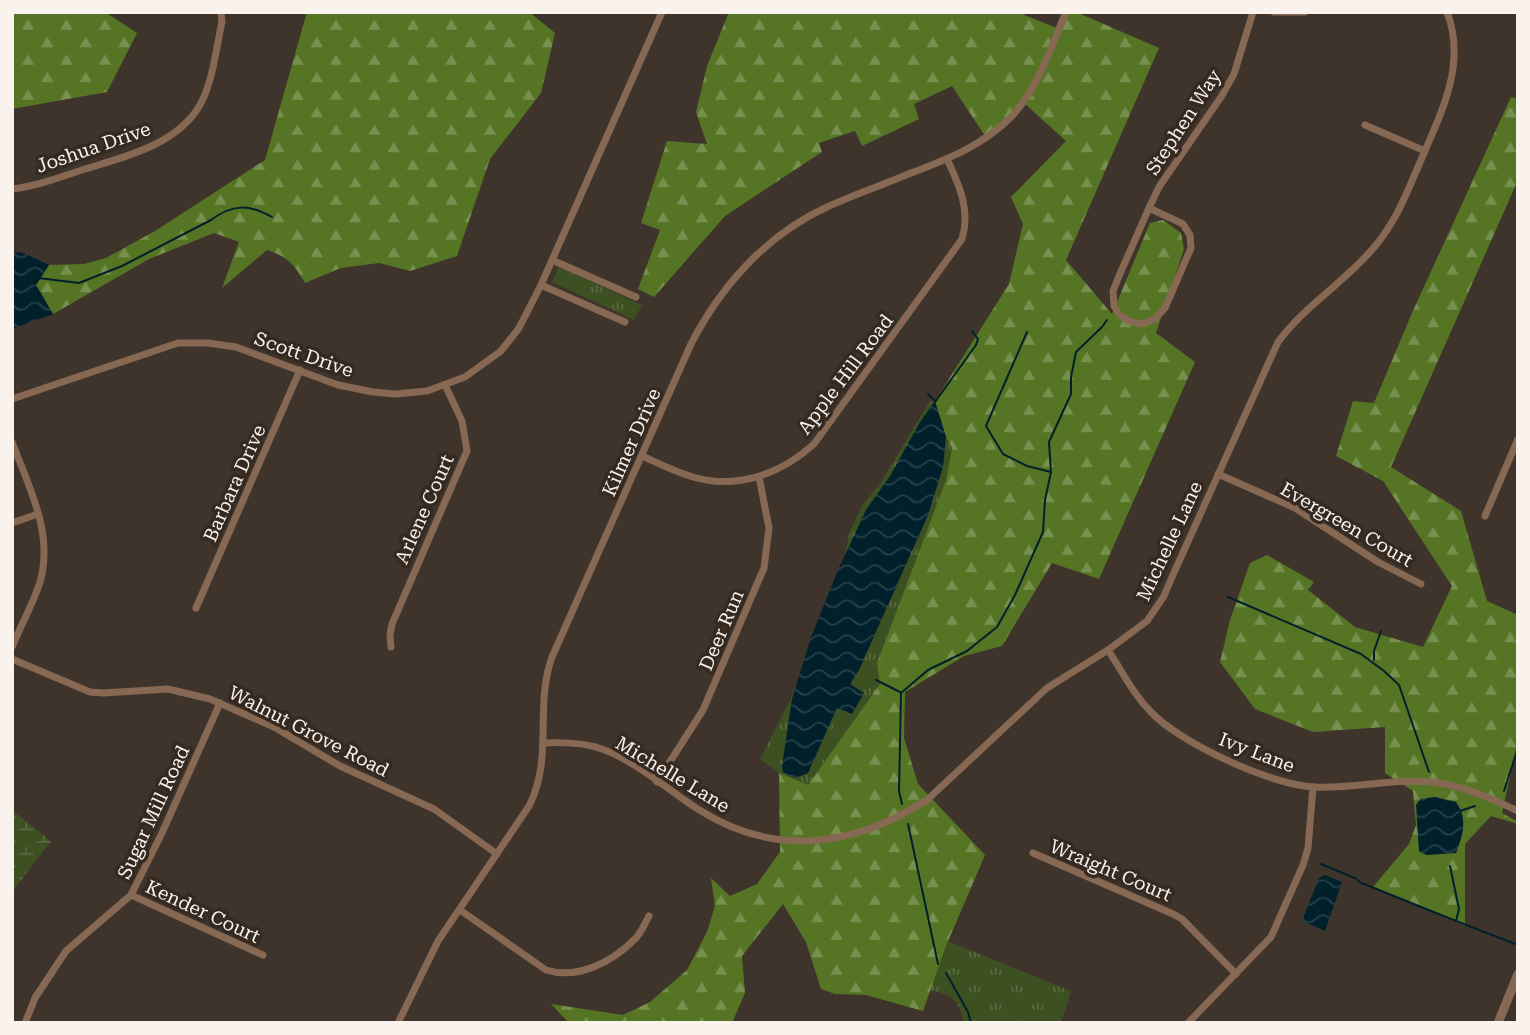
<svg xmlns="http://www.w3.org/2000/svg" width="1530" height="1035" font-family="'Roboto Serif',serif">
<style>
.grass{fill:url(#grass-tufts)}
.forest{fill:url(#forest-firs)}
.wetland{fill:url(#wetland-marsh)}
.water{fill:url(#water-waves)}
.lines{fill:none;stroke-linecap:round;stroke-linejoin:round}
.stream{stroke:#00202b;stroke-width:2}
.minor{stroke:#876852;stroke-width:7}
.tertiary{stroke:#876852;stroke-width:9}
.labels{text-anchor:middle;stroke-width:7;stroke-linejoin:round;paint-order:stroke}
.street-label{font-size:19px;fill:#faf2ed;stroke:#352a22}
</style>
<defs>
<pattern id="grass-tufts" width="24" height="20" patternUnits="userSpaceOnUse" patternTransform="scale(1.75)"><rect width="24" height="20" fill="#3c5021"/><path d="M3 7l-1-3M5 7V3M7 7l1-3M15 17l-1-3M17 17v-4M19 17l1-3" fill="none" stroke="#596a42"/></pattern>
<pattern id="forest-firs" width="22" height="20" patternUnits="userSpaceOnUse" patternTransform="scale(1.75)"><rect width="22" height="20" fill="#557524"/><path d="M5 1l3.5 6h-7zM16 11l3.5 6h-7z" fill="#77904f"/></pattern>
<pattern id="wetland-marsh" width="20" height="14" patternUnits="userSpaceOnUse" patternTransform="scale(1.75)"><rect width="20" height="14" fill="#3c5021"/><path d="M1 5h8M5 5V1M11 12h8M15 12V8" fill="none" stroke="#596a42"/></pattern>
<pattern id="water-waves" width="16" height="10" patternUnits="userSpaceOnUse" patternTransform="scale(1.75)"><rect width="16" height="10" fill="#00202b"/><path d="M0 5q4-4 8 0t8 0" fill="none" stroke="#26414a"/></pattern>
</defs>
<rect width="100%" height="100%" fill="#3f342c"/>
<!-- grass -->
<g class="grass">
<polygon points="559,267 642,305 634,320 552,282"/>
<polygon points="930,401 935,401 946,437 952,448 946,480 877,663 880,684 808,786 779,773 760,759 791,698 841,574 849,534 861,507 881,482"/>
<path d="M948 941 1071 991 1061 1023H964C959 999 952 995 930 990Z"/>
</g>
<!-- forest -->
<g class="forest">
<polygon points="12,12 105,12 137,33 107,92 12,109"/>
<path d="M307 12H529L555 33 541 93 490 159 457 256 410 271 379 263 341 268 305 283C293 263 288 257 267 250L222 288 239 242 214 233 149 259 53 314 36 285 49 265 84 264 106 258 155 231 265 160Z"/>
<polygon points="729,12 1017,12 1059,29 1066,12 1076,12 1159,48 1066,260 1112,314 1150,223 1163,220 1181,233 1184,249 1156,333 1195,362 1099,579 1052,563 1002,646 964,656 905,692 904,738 918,784 985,855 946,946 923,1011 866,995 835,994 821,989 806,942 783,904 742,956 745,993 732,1023 569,1023 551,1004 623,1015 650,1002 687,970 707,932 715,906 711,878 730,896 757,884 780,852 779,773 808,785 880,684 877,663 946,480 952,448 946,437 935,401 1009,284 1023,224 1011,197 1066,141 1024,103 987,139 952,86 914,104 919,119 862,146 855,131 819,143 822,152 725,216 654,297 638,289 660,230 641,223 667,141 707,144 696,112 707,66"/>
<polygon points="1511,97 1518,99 1518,180 1391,467 1461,511 1487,601 1518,615 1518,739 1502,813 1518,822 1518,824 1491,816 1465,844 1465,926 1373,887 1409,844 1416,825 1413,791 1385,773 1385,727 1313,732 1255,709 1220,662 1230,620 1250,563 1267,555 1314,582 1308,590 1355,627 1423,647 1452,586 1383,481 1336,456 1353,401 1374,403 1412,313"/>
</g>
<!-- wetland -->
<polygon class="wetland" points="12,810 51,841 12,892"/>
<!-- water -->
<g class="water">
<polygon points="12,252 24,253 49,265 36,285 53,314 12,329"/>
<polygon points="935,401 946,437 943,467 928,515 859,670 850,684 864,693 852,714 837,708 808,773 795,778 783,772 782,766 792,699 810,640 837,572 866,510 890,476 920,422"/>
<path d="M1435 797 1456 802C1468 819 1463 835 1456 853L1427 855 1419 852 1416 805 1420 799Z"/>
<polygon points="1325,875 1342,882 1325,931 1302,921 1319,878"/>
</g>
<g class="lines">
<!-- stream -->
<g class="stream">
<path d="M38 278 79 283 122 266 211 220C232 204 249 204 272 217"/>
<polyline points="1027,332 986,426 1003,454 1027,466 1051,472"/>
<polyline points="928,394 935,401"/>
<polyline points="935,402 976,345 978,339 972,331"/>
<polyline points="1228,597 1361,654 1384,671 1399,685 1429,772"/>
<polyline points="1374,660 1374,651 1381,631"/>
<polyline points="876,680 900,692"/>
<polyline points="1504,791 1517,751 1518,729"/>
<polyline points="902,804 899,791 901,693 928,670 967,651 997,627 1015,595 1043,532 1045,500 1051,472 1049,442 1071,394 1071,377 1076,352 1102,327 1107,320"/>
<polyline points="1460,811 1475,806"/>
<polyline points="908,824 938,964"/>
<polyline points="1321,864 1357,879 1359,882 1456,921"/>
<polyline points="1450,866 1459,909 1456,921 1518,945"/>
<polyline points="946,973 968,1012 971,1023"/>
</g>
<!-- minor -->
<g class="minor">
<polyline points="1274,12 1305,12"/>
<polyline points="1365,125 1425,151"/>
<path d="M12 189C37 186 61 177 85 169 124 157 177 145 200 105 213 81 216 49 222 22L221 12"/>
<polyline points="1149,208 1183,224 1190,235 1191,248 1165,308 1155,319 1142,324 1128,321 1119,314 1114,306 1113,291 1119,276 1149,208 1159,187 1221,97 1234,74 1253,12"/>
<polyline points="552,260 636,297"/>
<polyline points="541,285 625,322"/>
<polyline points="12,399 178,343 208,343 236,347 338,385 373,392 395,394 427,391 465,377 501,351 519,328 541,285 662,12"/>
<path d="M12 442C29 487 54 534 40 582 33 604 21 625 12 647"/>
<path d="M642 456C658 463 675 472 693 477 737 490 781 474 814 444L962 239C971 210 959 185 947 159"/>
<polyline points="1218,474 1295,508 1378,562 1421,584"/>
<polyline points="1485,516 1518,439"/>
<polyline points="12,523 38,514"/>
<polyline points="196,608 300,370"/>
<polyline points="391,647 390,635 392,624 467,451 462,421 445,385"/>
<path d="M1108 650C1122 671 1133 694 1151 712 1180 743 1271 785 1314 787 1353 789 1393 778 1432 782 1462 785 1490 798 1518 811"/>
<polyline points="12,659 90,692 103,693 168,689 210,699 274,727 340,766 434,809 497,854"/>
<path d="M544 743C563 742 583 742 602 749 638 762 669 791 701 811 777 858 855 846 927 800L1047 688 1108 650 1147 621 1164 596 1172 577 1278 342C1305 305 1347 281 1376 245 1397 220 1408 190 1421 160 1441 113 1467 64 1447 12"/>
<polyline points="657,782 703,710 764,568 769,528 759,477"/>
<polyline points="1033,853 1173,914 1182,919 1236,974"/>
<polyline points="131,895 263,955"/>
<path d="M460 910 546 970C578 980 612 962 635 939 641 933 645 923 649 916"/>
<polyline points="25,1023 35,998 66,951 131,895 162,833 220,703"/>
<path d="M398 1023 438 941 529 806C554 757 534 707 552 657L691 344C721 286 766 235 827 207 853 195 880 186 906 175 945 160 983 146 1012 116 1038 88 1051 47 1066 12"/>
<polyline points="1188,1023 1271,937 1303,865 1308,848 1313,787"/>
</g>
<!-- tertiary -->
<polyline class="tertiary" points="1498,1023 1518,974"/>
</g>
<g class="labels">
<!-- street labels -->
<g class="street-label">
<text transform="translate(1183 122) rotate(-57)" y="7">Stephen Way</text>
<text transform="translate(93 147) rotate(-19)" y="7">Joshua Drive</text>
<text transform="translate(304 354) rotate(19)" y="7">Scott Drive</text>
<text transform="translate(845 374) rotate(-53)" y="7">Apple Hill Road</text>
<text transform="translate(631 442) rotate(-66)" y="7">Kilmer Drive</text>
<text transform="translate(234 483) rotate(-66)" y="7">Barbara Drive</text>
<text transform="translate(424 509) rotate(-66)" y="7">Arlene Court</text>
<text transform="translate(1347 524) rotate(30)" y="7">Evergreen Court</text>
<text transform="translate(1169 541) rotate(-65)" y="7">Michelle Lane</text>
<text transform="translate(721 630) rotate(-67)" y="7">Deer Run</text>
<text transform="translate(309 731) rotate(27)" y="7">Walnut Grove Road</text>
<text transform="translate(1257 752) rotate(21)" y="7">Ivy Lane</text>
<text transform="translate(673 774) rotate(31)" y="7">Michelle Lane</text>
<text transform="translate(153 812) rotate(-65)" y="7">Sugar Mill Road</text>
<text transform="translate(1111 870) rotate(23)" y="7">Wraight Court</text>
<text transform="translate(203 911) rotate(25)" y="7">Kender Court</text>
</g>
</g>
<!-- border -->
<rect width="1530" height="1035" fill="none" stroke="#faf2ed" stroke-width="28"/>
</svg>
